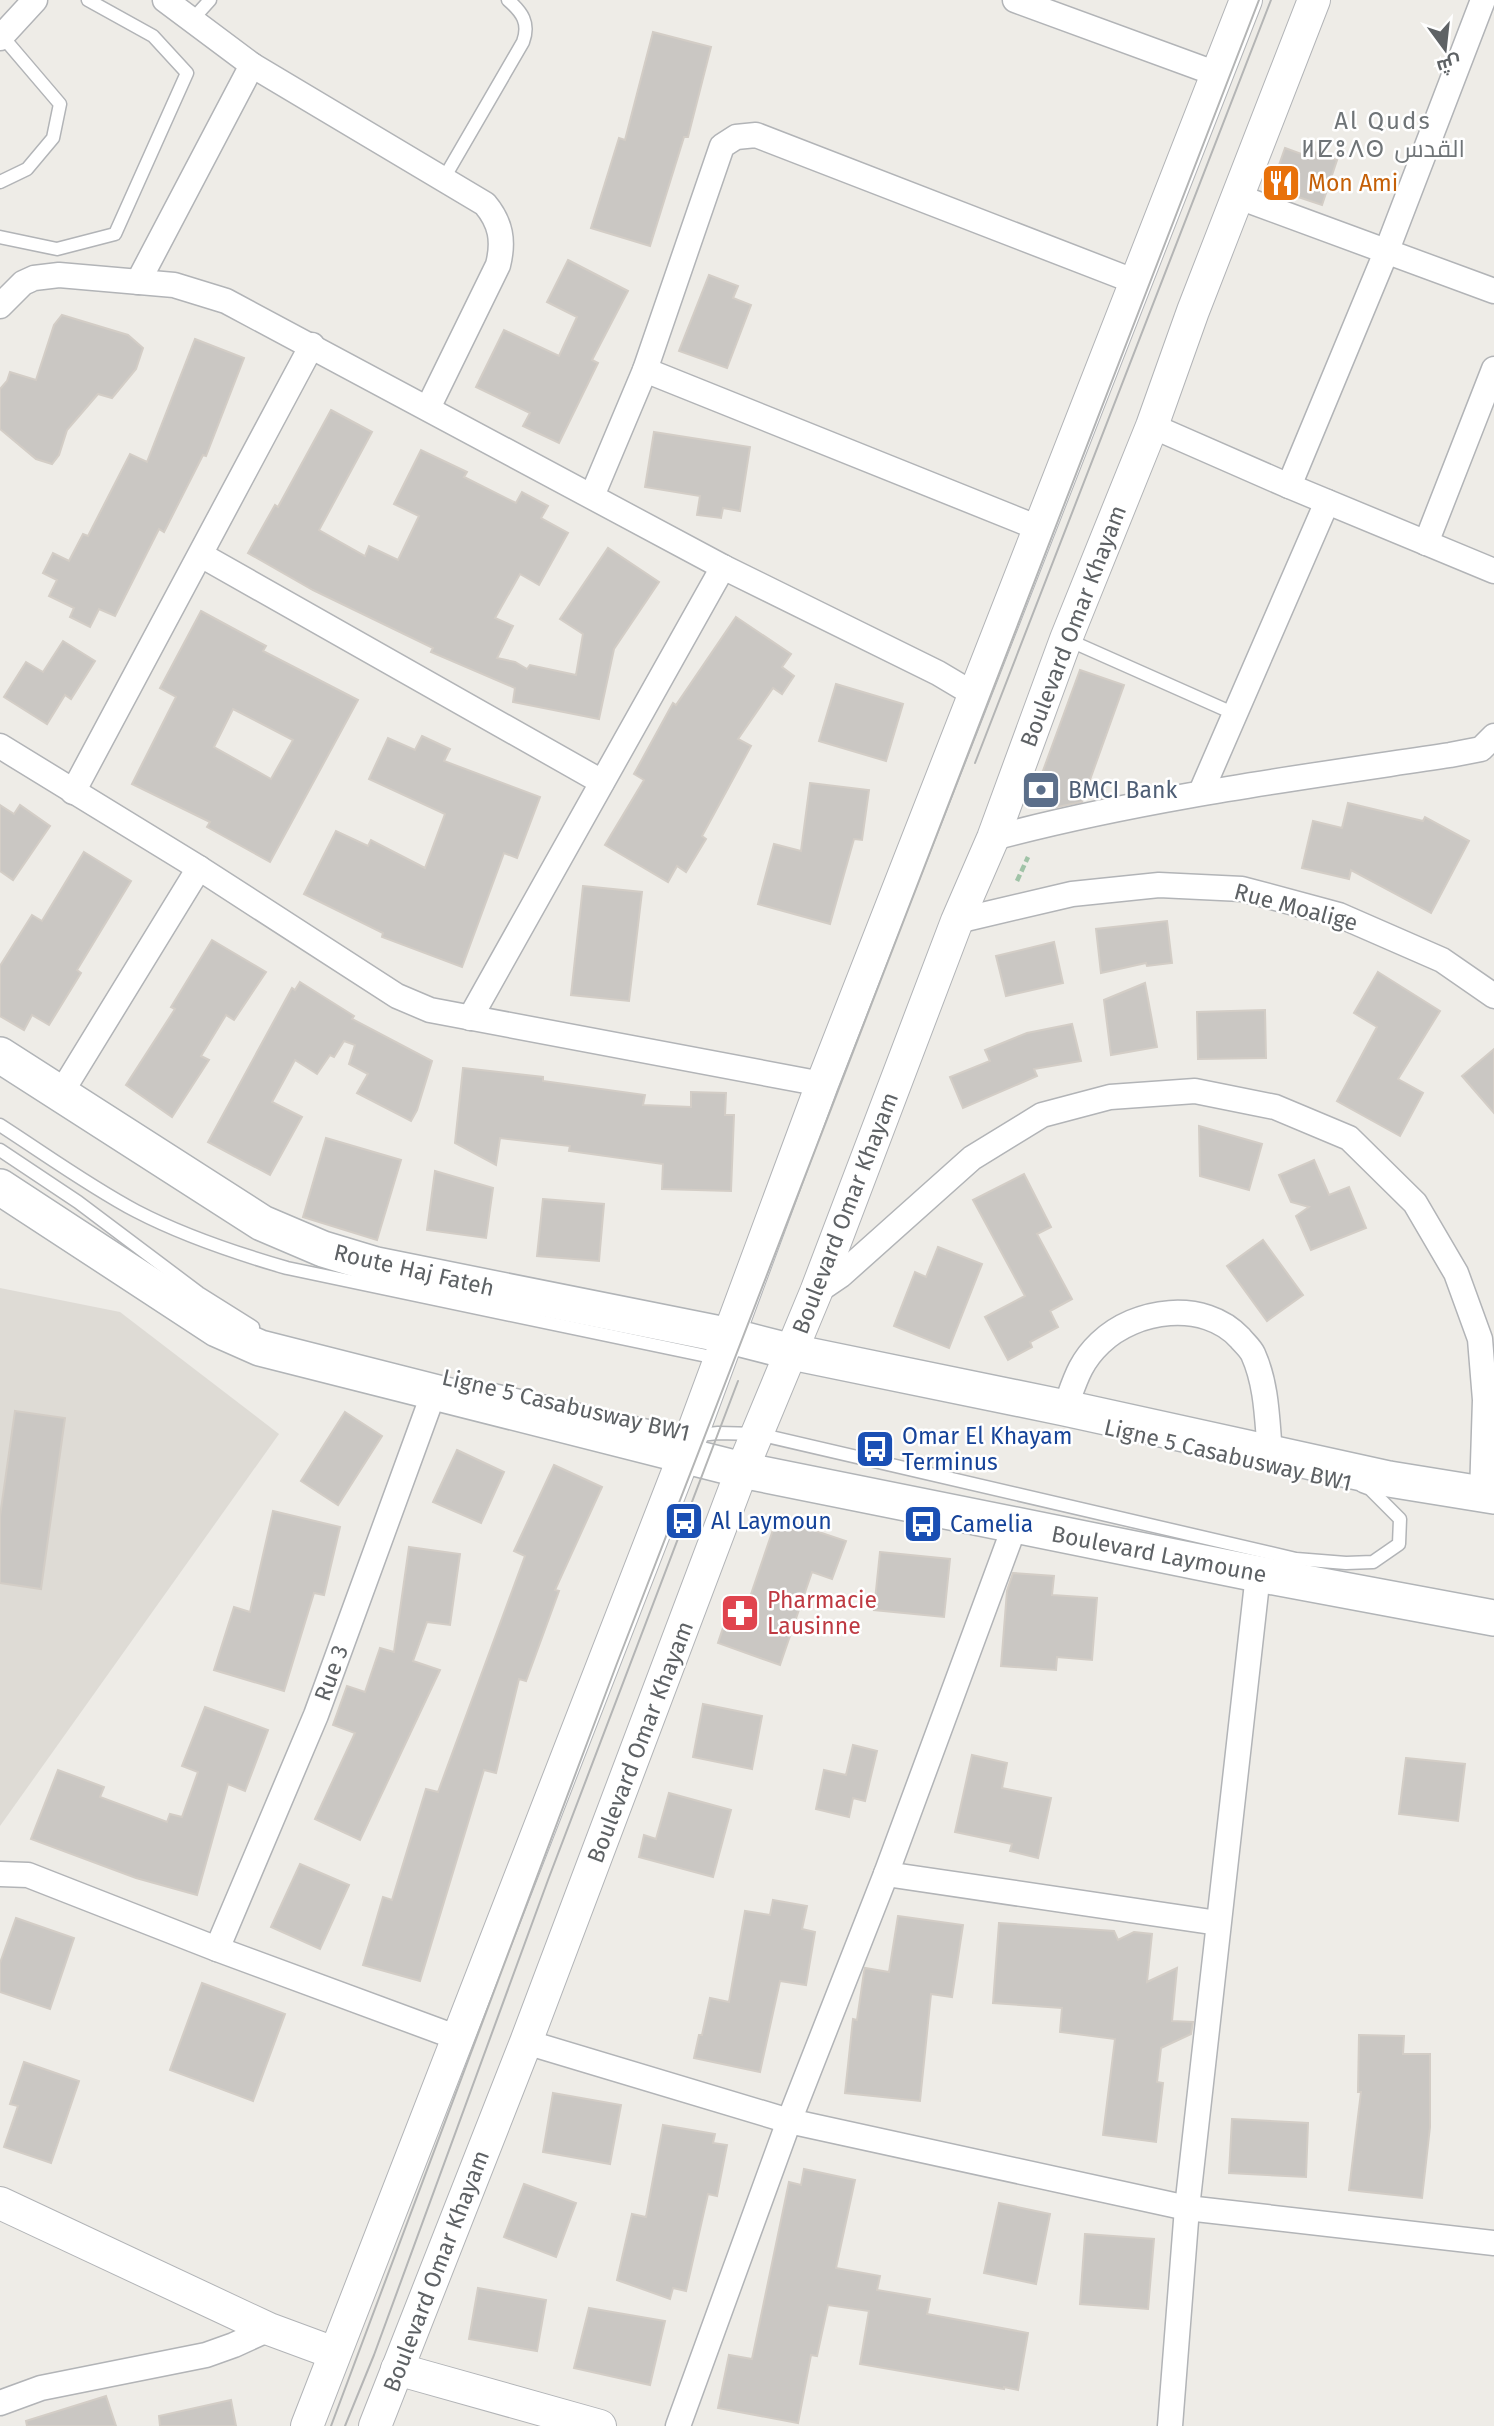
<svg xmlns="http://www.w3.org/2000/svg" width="1494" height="2426" font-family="'Fira Sans',Cairo,'Noto Sans Tifinagh',sans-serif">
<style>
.education{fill:#dedbd5}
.building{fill:#cac7c3;stroke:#d3cdc6;stroke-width:2;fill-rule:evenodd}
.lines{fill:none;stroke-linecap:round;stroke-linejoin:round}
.service-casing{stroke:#b2b4b7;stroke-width:15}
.minor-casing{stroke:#b2b4b7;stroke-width:27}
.tertiary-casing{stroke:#b2b4b7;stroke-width:34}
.secondary-casing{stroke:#b1b4b7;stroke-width:38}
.path{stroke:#a0c3a7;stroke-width:4.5;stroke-dasharray:7 3.5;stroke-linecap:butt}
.service{stroke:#fff;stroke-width:12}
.minor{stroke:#fff;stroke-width:24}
.tertiary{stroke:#fff;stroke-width:32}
.secondary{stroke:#fff;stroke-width:35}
.tram{stroke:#b4b5b5;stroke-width:2}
.labels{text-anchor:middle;stroke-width:5;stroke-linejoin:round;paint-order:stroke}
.food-label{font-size:23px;fill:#c56008;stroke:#fff;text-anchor:start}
.street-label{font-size:23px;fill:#5e6265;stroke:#fff}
.service-label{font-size:23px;fill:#4e5e75;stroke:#fff;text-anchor:start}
.transit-label{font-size:23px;fill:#164399;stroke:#fff;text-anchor:start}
.health-label{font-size:23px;fill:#be3a42;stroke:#fff;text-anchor:start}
.neighbourhood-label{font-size:24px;letter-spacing:2px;fill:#6f7477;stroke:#fff}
</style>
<rect width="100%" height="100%" fill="#eeece7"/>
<!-- education -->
<polygon class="education" points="0,1288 120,1312 279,1434 0,1826"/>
<!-- building -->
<g class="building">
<polygon points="653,32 711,47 688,137 684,137 650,246 591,228 619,138 625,140"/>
<polygon points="1285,148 1304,155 1306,149 1337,160 1322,205 1271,188"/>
<polygon points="568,260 628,291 592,360 598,363 559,443 523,426 530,413 476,387 504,330 559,356 577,317 547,302"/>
<polygon points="709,275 738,286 733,298 751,305 727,368 679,351"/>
<polygon points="62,315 128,335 143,348 136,369 112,398 98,394 67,430 59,455 52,464 36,459 0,429 0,389 7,381 10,372 36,380 54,325"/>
<polygon points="195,339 244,358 206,456 203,455 164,532 159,529 115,616 99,609 90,627 70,617 74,608 49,596 57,580 43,573 53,553 69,561 83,534 88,536 130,454 147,462"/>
<polygon points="331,410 372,432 319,530 365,556 369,546 398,560 419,516 394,504 421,450 467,472 464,477 516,503 522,492 548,506 541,518 568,533 539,585 520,574 495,618 513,626 497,658 515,662 527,669 530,665 576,675 583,634 560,619 608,548 659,582 614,649 599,719 513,702 515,688 431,652 433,648 313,590 248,553 275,505 278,507"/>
<polygon points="654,432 750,447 740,511 723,508 721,518 697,515 700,496 645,487"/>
<path d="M201 611 266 646 263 651 358 700 270 862 207 827 210 822 132 784 176 697 160 688ZM233 709 293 740 271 779 214 747Z"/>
<polygon points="736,617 791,654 782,667 794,676 782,694 773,688 738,739 751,746 702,836 706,839 686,872 677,866 668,882 605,845 644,780 634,774 673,703 676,705"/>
<polygon points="63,641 95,661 71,699 65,695 47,724 4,697 26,662 43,672"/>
<polygon points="1080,670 1124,685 1082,802 1057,807 1033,798"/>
<polygon points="836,684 903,704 886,761 819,741"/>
<polygon points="422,736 450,749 444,761 540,797 517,858 504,853 462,967 382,937 383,933 304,894 336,831 368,846 371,840 425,868 445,814 369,779 388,738 415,750"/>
<polygon points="810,783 869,790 862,840 854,839 830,924 758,904 774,844 801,851"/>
<polygon points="1348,803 1423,821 1425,817 1469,841 1431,913 1351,870 1349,879 1302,868 1313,821 1342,828"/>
<polygon points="0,805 14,814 20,805 50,826 13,880 0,871"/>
<polygon points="84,852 131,881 77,970 81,973 49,1025 32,1015 24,1030 0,1016 0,966 32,915 42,921"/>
<polygon points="583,886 642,892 629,1001 571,995"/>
<polygon points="1167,921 1172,963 1147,966 1146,963 1101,973 1096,929"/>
<polygon points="212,940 266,972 234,1020 226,1015 201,1056 209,1060 172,1117 126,1085 175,1009 171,1007"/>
<polygon points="1054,942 1063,983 1006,996 996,956"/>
<polygon points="1378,972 1440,1011 1398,1079 1423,1093 1400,1136 1337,1101 1377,1027 1354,1013"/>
<polygon points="300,982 354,1016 352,1019 432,1061 417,1110 411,1121 357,1093 368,1074 349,1064 355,1045 344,1041 334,1057 330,1055 317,1074 295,1060 272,1102 302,1117 270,1175 208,1142 292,988 295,990"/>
<polygon points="1145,983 1157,1047 1111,1055 1104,1000"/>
<polygon points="1265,1010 1266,1058 1198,1059 1197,1012"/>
<polygon points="1072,1024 1081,1061 1034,1069 1037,1076 963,1108 950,1077 990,1061 985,1050 1027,1033"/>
<polygon points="1494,1049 1494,1113 1462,1076"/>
<polygon points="463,1068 543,1077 543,1081 645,1095 643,1105 691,1107 691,1092 726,1093 725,1115 734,1115 731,1191 662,1189 663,1164 569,1151 570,1146 500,1138 496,1165 455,1143"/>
<polygon points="1199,1126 1262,1144 1249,1190 1200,1176"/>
<polygon points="326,1138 401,1160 377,1240 303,1217"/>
<polygon points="1314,1160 1329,1195 1349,1187 1366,1228 1311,1250 1296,1216 1309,1207 1291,1202 1279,1175"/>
<polygon points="435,1171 493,1188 486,1238 427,1230"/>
<polygon points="1024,1174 1051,1227 1037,1234 1072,1299 1050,1311 1058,1327 1030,1342 1032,1347 1008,1360 985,1317 1025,1296 973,1200"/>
<polygon points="543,1199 604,1204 599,1261 537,1256"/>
<polygon points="1263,1240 1303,1295 1267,1321 1227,1266"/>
<polygon points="938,1247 982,1264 949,1348 894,1326 915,1272 926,1277"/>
<polygon points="15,1411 65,1418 41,1589 0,1583 0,1516"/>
<polygon points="345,1412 382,1436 338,1505 301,1481"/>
<polygon points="457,1450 504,1472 481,1523 433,1502"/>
<polygon points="554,1465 602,1487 555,1590 559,1591 526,1681 519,1679 496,1773 484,1770 420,1981 363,1965 383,1897 392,1900 426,1789 438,1792 525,1556 514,1551"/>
<polygon points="273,1511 340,1527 324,1595 314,1593 284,1691 214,1670 234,1607 250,1612"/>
<polygon points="777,1518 846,1541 832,1579 812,1572 780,1665 718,1643 734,1595 749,1600"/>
<polygon points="409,1547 460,1554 450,1625 427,1622 413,1661 440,1670 360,1840 315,1819 355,1733 333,1725 347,1686 365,1692 380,1648 394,1652"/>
<polygon points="880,1552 950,1559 944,1617 874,1610"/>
<polygon points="1013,1573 1054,1576 1052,1595 1097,1598 1092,1660 1057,1657 1056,1670 1001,1666 1007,1591"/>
<polygon points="703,1704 762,1716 752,1769 693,1757"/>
<polygon points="205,1707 268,1730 245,1791 228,1784 197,1895 136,1878 31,1839 58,1770 104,1787 100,1797 167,1822 170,1814 182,1817 198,1772 182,1766"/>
<polygon points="853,1745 877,1751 865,1801 853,1798 849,1817 816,1809 824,1770 846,1775"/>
<polygon points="972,1755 1007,1763 1002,1788 1051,1798 1038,1858 1010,1851 1012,1844 955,1832"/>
<polygon points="1406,1758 1465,1764 1458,1821 1399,1814"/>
<polygon points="669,1793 731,1810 713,1877 639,1857 644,1835 656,1839"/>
<polygon points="300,1864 349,1885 320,1949 271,1927"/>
<polygon points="773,1900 807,1906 802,1929 815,1932 806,1985 780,1981 760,2072 694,2058 699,2035 702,2035 710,1998 729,2002 745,1911 770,1915"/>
<polygon points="898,1916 963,1925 952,1997 931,1994 920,2101 845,2093 853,2019 857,2020 864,1972 865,1968 889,1972"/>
<polygon points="16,1918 74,1938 50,2009 0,1992 0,1963"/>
<polygon points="999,1923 1114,1931 1118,1940 1134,1932 1152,1934 1147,1982 1177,1968 1172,2021 1193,2022 1191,2034 1161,2048 1157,2082 1163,2083 1156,2142 1103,2135 1115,2039 1060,2032 1062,2008 993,2003"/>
<polygon points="202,1983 285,2014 253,2101 170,2070"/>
<polygon points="1359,2035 1404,2036 1403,2054 1430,2054 1430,2127 1422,2198 1349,2190 1361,2092 1358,2092"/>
<polygon points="24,2062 79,2081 51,2163 4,2147 18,2106 10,2104"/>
<polygon points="553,2093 621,2105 610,2164 543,2152"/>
<polygon points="1232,2119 1308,2123 1306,2177 1229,2173"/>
<polygon points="663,2125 715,2134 713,2143 727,2145 717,2196 708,2194 686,2291 673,2288 670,2299 617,2280 632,2214 646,2217"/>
<polygon points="804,2169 855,2180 836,2268 880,2276 877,2290 930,2299 927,2314 1028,2333 1018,2390 1004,2387 1004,2389 860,2364 869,2311 828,2305 817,2356 811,2355 798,2423 718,2408 729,2355 752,2359 789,2182 801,2185"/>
<polygon points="524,2184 576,2203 556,2257 504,2237"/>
<polygon points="999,2203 1050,2214 1036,2284 984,2273"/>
<polygon points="1085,2234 1154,2239 1148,2309 1080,2304"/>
<polygon points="478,2288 546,2300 537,2351 469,2339"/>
<polygon points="589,2308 665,2321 650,2385 574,2368"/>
<polygon points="106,2396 116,2426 27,2426 26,2421"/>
<polygon points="231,2400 236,2426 160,2426 159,2416"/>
</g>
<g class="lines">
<!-- service casing -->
<g class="service-casing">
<g id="service">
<polyline points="192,20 210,0"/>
<path d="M443 180 523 42C530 23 522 12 508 0"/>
<polyline points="0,182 27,169 53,138 60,104 2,36"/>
<polyline points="0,237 57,249 115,234 187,73 153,36 88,0"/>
<polyline points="1066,639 1235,714"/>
<path d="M0 1125C45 1154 89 1186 136 1211 184 1236 235 1253 287 1268L721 1359"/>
<polyline points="0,1150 78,1202 199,1293 253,1327"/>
<polyline points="494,1390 691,1436 718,1433 758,1434 1296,1559 1346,1563 1373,1562 1399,1544 1400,1519 1370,1489 1362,1486"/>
</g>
</g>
<!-- minor casing -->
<g class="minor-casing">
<g id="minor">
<path d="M165 0 252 65 485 204C501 223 504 241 498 265L428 408"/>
<polyline points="1015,0 1217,74"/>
<polyline points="0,38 35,0"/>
<polyline points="1239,197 1494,291"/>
<polyline points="138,282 252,65"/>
<polyline points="0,306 23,283 34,278 59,275 174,285 226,301 723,567 938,673 975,695"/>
<polyline points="645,370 1041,529"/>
<polyline points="1152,426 1289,486 1494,571"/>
<polyline points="1289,486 1387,250 1483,0"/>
<polyline points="592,496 645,370 722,146 736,137 756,135 1136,282"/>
<polyline points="1426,543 1494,369"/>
<polyline points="201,555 602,782"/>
<polyline points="0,746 199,868 397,996 430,1010 822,1084"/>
<polyline points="73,792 312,345"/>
<polyline points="1201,792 1327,502"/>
<path d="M993 838C1143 798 1297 778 1450 755L1481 749 1494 736"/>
<polyline points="957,921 1072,894 1159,885 1242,889 1339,915 1442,960 1494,996"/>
<polyline points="470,1018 723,567"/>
<polyline points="61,1093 199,868"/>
<polyline points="816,1292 841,1275 972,1158 1042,1115 1110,1097 1195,1091 1275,1107 1349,1138 1415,1203 1456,1273 1480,1339 1485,1400 1482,1494"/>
<path d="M1065 1408C1075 1381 1079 1363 1100 1343 1135 1309 1204 1299 1240 1338 1244 1343 1250 1348 1253 1354 1267 1385 1267 1420 1270 1453"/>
<polyline points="0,1874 28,1875 217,1949 458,2038"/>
<polyline points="886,1874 1218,1923"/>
<polyline points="217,1949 316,1715 434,1392"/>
<polyline points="526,2042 789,2121 1187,2208 1494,2243"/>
<polyline points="0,2403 41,2388 206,2355 234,2345 269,2329"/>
<polyline points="678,2426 789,2121 886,1874 1015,1525"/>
<polyline points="1170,2426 1187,2208 1258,1574"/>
</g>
</g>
<!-- tertiary casing -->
<g class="tertiary-casing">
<g id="tertiary">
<polyline points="0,2203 269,2329 334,2353"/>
<polyline points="397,2369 600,2426"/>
<polyline points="307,2426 684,1456 822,1084 1246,0"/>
<polyline points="375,2426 526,2042 742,1470 816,1292 957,921 993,838 1066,639 1152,426 1193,311 1314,0"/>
</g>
</g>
<!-- secondary casing -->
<g class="secondary-casing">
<g id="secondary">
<polyline points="0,1055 262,1223 323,1249 376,1265 730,1336 792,1352 1065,1408 1389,1479 1494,1496"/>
<polyline points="0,1187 217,1329 260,1348 742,1470 1258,1574 1494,1618"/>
</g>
</g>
<!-- path -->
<polyline class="path" points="1017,881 1028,857"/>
<!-- service -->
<use href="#service" class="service"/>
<!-- minor -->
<use href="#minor" class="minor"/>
<!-- tertiary -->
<use href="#tertiary" class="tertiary"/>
<!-- secondary -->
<use href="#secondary" class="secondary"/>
<!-- tram -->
<g class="tram">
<polyline points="975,763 1271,0"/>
<polyline points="331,2426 616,1666 1259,0"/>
<polyline points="345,2426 374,2355 548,1880 738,1381"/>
</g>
</g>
<!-- icons -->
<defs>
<g id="restaurant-square" transform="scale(2.0125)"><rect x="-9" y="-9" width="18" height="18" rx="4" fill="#e8710a" stroke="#fff"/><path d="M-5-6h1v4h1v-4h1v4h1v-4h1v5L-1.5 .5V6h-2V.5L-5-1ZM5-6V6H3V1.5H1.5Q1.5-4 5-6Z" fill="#fff"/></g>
<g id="bank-square" transform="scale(2.0125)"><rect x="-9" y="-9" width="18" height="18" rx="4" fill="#5c6f8a" stroke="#fff"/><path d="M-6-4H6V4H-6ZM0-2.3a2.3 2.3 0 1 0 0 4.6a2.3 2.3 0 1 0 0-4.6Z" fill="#fff"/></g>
<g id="bus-square" transform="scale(2.0125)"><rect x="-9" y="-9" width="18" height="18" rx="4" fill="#1a4fb4" stroke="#fff"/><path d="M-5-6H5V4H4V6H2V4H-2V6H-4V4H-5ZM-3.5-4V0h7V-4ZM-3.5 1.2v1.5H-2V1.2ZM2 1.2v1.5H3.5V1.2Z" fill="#fff"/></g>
<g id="pharmacy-square" transform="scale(2.0125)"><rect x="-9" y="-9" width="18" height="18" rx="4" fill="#e0444e" stroke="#fff"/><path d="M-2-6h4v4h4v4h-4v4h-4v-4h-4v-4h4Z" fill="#fff"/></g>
</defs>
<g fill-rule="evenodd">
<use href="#restaurant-square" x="1281" y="183"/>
<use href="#bank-square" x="1041" y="790"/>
<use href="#bus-square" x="875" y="1449"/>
<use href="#bus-square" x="684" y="1521"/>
<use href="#bus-square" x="923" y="1524"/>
<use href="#pharmacy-square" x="740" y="1613"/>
</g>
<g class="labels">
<!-- food labels -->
<g class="food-label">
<text x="1308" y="191">Mon Ami</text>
</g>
<!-- street labels -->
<g class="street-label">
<text transform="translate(1073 626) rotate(-69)" y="8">Boulevard Omar Khayam</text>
<text transform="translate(1296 907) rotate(15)" y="8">Rue Moalige</text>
<text transform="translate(845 1213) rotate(-69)" y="8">Boulevard Omar Khayam</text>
<text transform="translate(414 1270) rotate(13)" y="8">Route Haj Fateh</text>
<text transform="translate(566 1405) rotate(13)" y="8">Ligne 5 Casabusway BW1</text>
<text transform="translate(1228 1455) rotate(13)" y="8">Ligne 5 Casabusway BW1</text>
<text transform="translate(1159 1554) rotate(11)" y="8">Boulevard Laymoune</text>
<text transform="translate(331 1673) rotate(-70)" y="8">Rue 3</text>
<text transform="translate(640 1742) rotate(-69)" y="8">Boulevard Omar Khayam</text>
<text transform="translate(436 2271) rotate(-69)" y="8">Boulevard Omar Khayam</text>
</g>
<!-- service labels -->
<g class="service-label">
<text x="1068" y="798">BMCI Bank</text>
</g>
<!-- transit labels -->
<g class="transit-label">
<text x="902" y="1444">Omar El Khayam<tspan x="902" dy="26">Terminus</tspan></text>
<text x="711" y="1529">Al Laymoun</text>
<text x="950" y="1532">Camelia</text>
</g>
<!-- health labels -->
<g class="health-label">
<text x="767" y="1608">Pharmacie<tspan x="767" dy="26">Lausinne</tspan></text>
</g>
<!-- neighbourhood labels -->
<g class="neighbourhood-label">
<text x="1383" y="129">Al Quds<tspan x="1383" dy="28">ⵍⵇⵓⴷⵙ القدس</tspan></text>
</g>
</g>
<!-- north arrow -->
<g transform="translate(1445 49) rotate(165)" stroke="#ffffff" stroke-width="5" paint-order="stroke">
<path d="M0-5L12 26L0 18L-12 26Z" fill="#5e6265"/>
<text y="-10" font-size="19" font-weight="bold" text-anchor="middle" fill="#5e6265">ش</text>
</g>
</svg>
